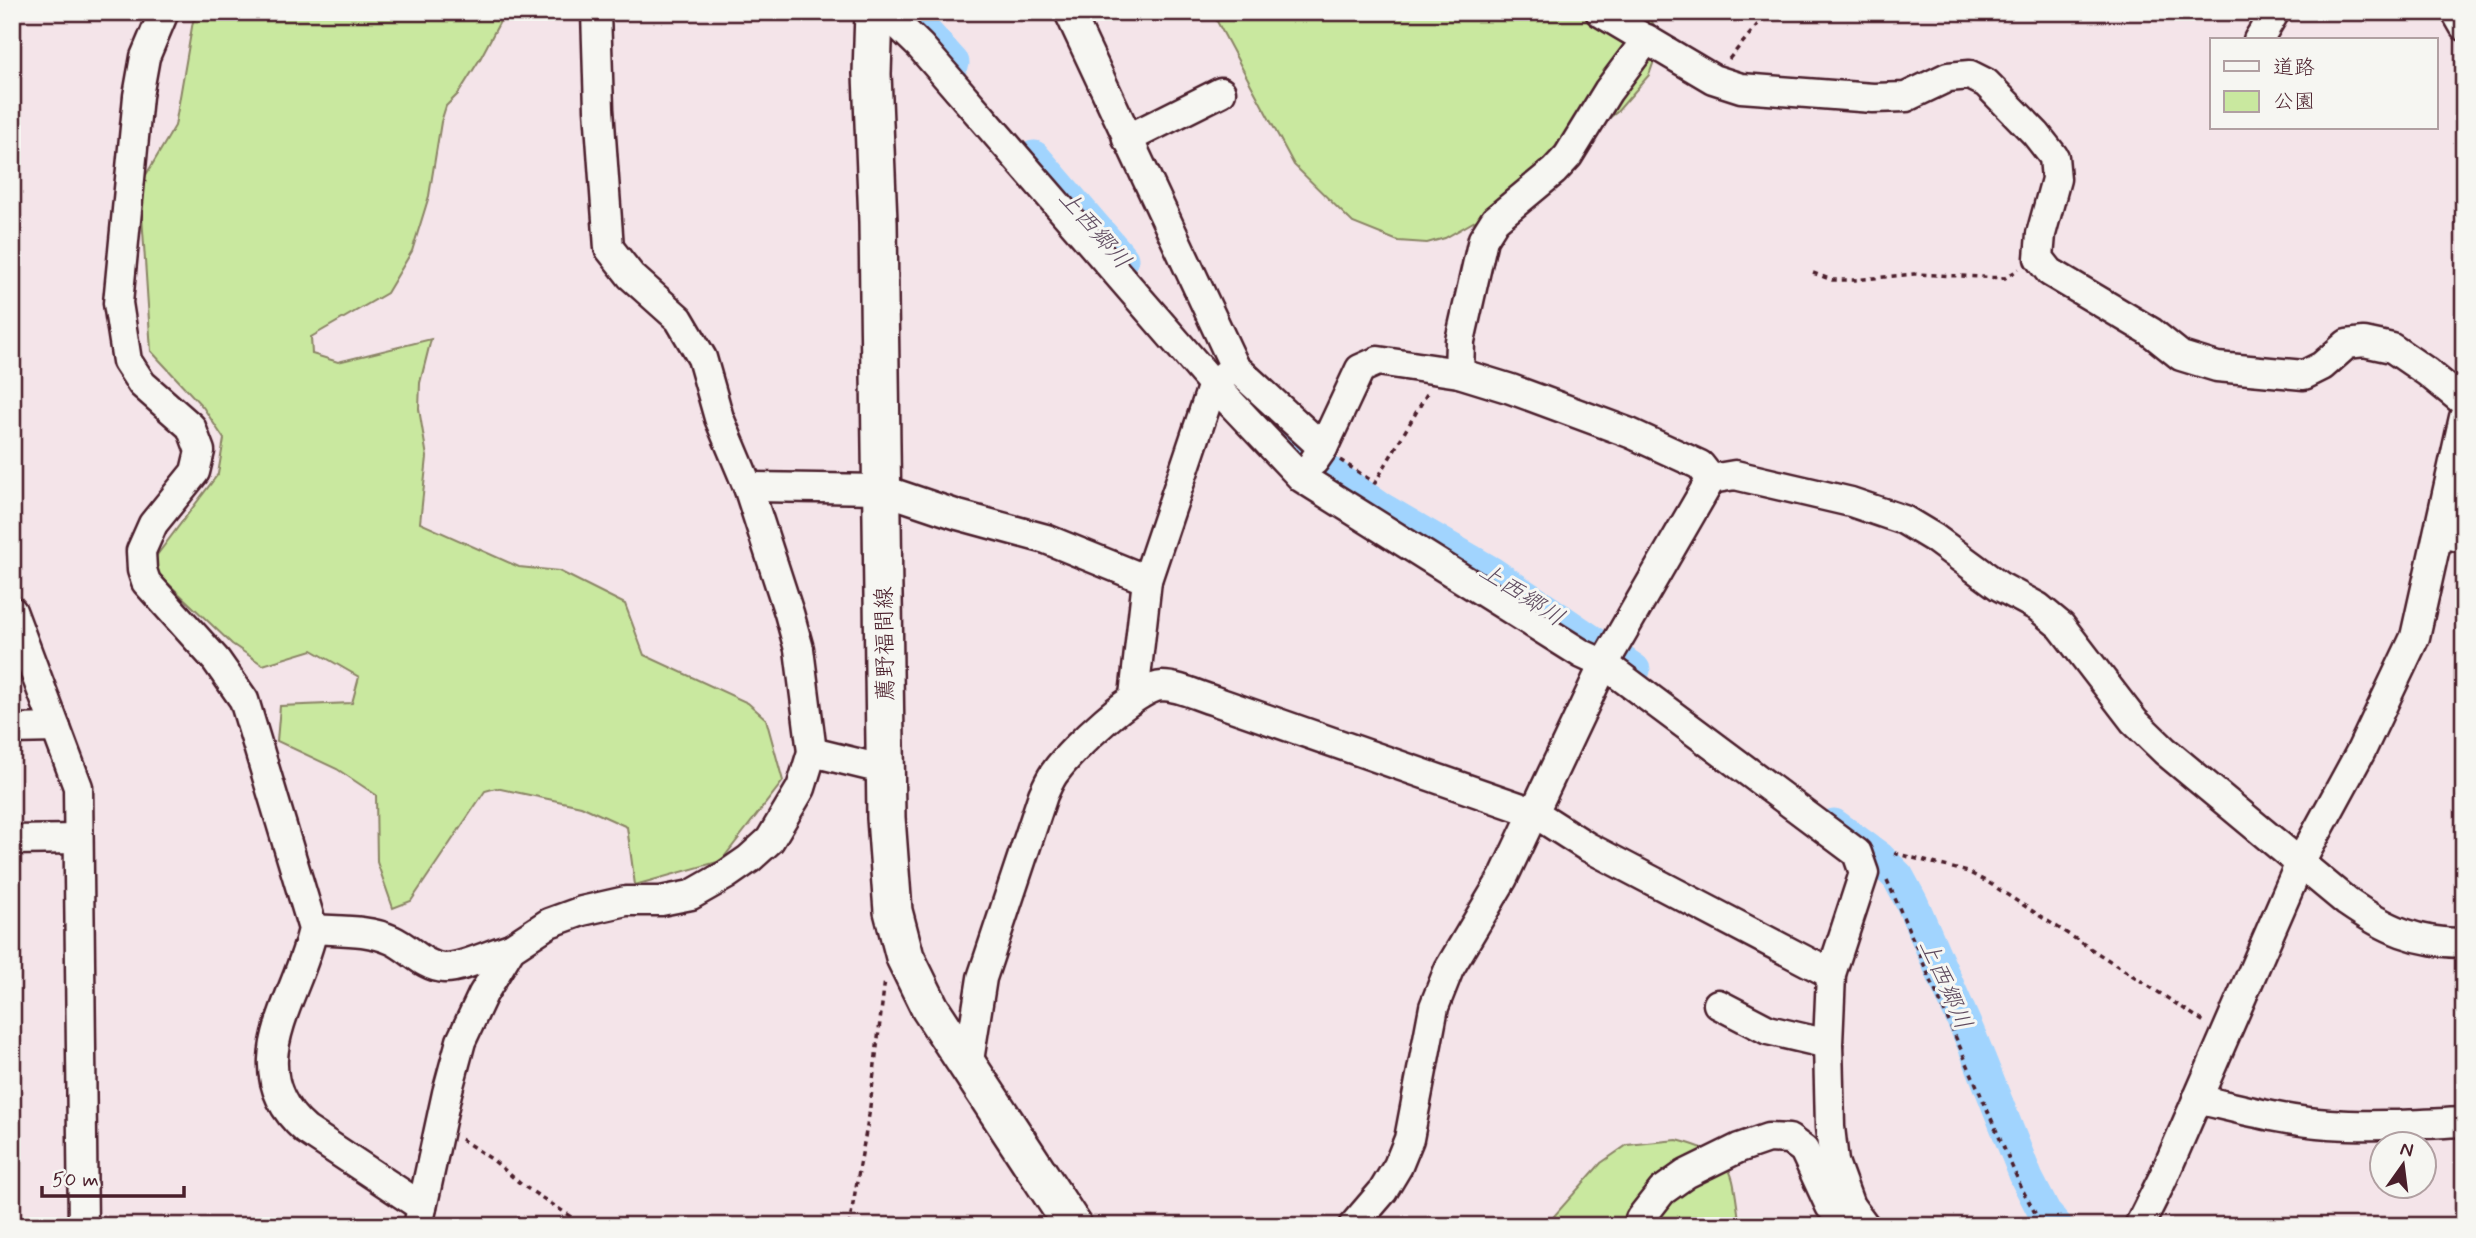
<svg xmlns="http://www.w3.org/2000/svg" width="2476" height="1238" font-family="Mynerve,'Klee One',sans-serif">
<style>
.green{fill:#c9e89f;stroke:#8a8465;stroke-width:2}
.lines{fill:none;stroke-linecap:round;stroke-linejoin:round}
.river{stroke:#a1d4fe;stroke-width:33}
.minor-casing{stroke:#4a1f2b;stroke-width:33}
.major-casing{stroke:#4a1f2b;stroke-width:42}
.path{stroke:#4a1f2b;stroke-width:3.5;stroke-dasharray:5 5;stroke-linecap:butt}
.minor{stroke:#f6f6f2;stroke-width:28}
.major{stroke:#f6f6f2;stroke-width:37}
.labels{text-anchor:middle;stroke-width:6;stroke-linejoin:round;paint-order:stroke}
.street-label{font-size:23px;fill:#4a1f2b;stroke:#f6f6f2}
.water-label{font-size:24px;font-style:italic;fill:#604c60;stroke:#f6f6f2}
</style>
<rect width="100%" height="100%" fill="#f4e4e9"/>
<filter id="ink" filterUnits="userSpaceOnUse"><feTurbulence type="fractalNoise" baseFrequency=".0143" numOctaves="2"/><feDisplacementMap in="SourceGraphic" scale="14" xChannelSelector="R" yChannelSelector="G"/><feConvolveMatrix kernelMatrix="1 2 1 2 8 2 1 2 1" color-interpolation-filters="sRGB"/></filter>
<g filter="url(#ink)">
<!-- green -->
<g class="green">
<polygon points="207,12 505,12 480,59 458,94 446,106 441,122 429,196 412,251 387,293 311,337 312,354 338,362 431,339 420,383 419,409 427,457 420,523 519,567 559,571 625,604 644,655 748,703 766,719 783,781 721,861 635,885 627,827 581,806 496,788 485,791 411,901 393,908 377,862 376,795 337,769 277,741 280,706 352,703 359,677 312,650 263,665 232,644 155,571 154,559 218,474 224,439 203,407 151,351 140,185 175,126 193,21"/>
<polygon points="1212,12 1647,12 1657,31 1659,47 1649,75 1617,112 1482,217 1445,238 1427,243 1398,241 1353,223 1294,165"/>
<path d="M1677 1140C1738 1156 1731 1169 1740 1226H1548L1554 1216 1601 1163 1627 1145Z"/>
</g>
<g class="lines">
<!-- river -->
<g class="river">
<polyline points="907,12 953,63"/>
<polyline points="1034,157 1122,259"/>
<polyline points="1243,398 1293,446 1341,481 1380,508 1490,572 1634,670"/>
<polyline points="1834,825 1878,857 1898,877 1912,903 1973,1043 2027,1179 2045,1214 2056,1226"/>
</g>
<!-- minor casing -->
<g class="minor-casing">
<g id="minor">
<path d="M164 12 145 57 138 96 118 303 127 361 142 384 191 427 200 451 195 472 153 524 141 551 142 570 146 582 216 660 244 700 313 929C298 1000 235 1068 306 1130L422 1207"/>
<polyline points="885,12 920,46 1213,384 1302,478 1582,654 1604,664 1857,853 1864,873 1831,974 1828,1044 1830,1127 1834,1162 1850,1206 1865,1226"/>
<polyline points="1069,12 1235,367 1323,448"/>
<polyline points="1600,12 1713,79 1741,88 1873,98 1906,97 1948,77 1970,75 1986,83 2036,134 2054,157 2056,179 2041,234 2039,258 2050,272 2151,332 2181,356 2217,367 2304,375 2322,366 2347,344 2364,342 2392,348 2427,372 2464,402"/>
<polyline points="2456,12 2464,26"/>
<polyline points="2258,40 2275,12"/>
<polyline points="1127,139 1221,92"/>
<polyline points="1459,373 1460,341 1483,239 1495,220 1554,171 1568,156 1608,91 1647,39"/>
<polyline points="1314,461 1323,448 1360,369 1378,361 1459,373 1511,389 1630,433 1700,465 1711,479"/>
<path d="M1711 479 1735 475 1851 502 1904 520 1934 538 1999 586 2038 607 2061 626 2134 721 2165 751 2347 902C2386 929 2416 943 2464 943"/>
<polyline points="748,487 881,489 958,515 1046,539 1147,580"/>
<polyline points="2439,533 2464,538"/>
<polyline points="12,611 78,787 83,1226"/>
<polyline points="1134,696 1147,580 1213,384 1226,374"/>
<polyline points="12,729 56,728"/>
<polyline points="812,752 886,770"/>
<polyline points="12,840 78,839"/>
<path d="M313 929C339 931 368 929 392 940 410 948 424 967 444 968 460 969 493 953 511 948"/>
<polyline points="1718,1004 1768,1030 1828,1044"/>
<path d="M968 1067 982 978 1043 795C1047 787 1050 778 1056 771 1072 749 1136 687 1162 686 1179 686 1198 696 1215 701L1533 812 1586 846 1831 974"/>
<path d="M2197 1099C2241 1109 2284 1121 2329 1124 2374 1127 2419 1124 2464 1122"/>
<polyline points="1640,1219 1662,1191 1686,1174 1739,1148 1768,1138 1789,1139 1804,1150 1830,1206 1839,1209 1850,1206"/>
<polyline points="418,1226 447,1093 461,1041 483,994 511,948 549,923 582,911 626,901 661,901 691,895 726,875 749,859 770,840 801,788 812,752 799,649 789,613 748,487 719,418 702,358 679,319 631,276 609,248 599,109 596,12"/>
<polyline points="1353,1226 1383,1191 1398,1166 1409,1139 1434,1007 1449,969 1503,878 1604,664 1711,479"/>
<polyline points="2139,1226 2163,1178 2300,863 2361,751 2415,637 2464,417"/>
</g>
</g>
<!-- major casing -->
<g class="major-casing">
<polyline id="major" points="874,12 872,74 878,222 886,818 893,911 905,957 930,1008 1073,1226"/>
</g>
<!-- path -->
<g class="path">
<polyline points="1729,59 1768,12"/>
<polyline points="1813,273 1832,280 1855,280 1914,274 2005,278 2019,269"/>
<polyline points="1340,460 1375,483 1428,392"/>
<polyline points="1894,853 1968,872 1989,883 2206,1023"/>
<polyline points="1887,880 2021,1187 2042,1226"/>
<polyline points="461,1139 493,1160 522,1185 586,1226"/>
<polyline points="849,1226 869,1115 885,979"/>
</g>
<!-- minor -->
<use href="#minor" class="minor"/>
<!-- major -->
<use href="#major" class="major"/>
</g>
</g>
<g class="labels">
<!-- street labels -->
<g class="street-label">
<text transform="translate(884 644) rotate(-91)" y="8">薦野福間線</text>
</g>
<!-- water labels -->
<g class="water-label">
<text transform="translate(1095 229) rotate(49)" y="8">上西郷川</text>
<text transform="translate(1522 594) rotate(33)" y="8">上西郷川</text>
<text transform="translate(1946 984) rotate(66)" y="8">上西郷川</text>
</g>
</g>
<!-- margin -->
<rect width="2476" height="1238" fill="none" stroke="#f6f6f2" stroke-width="42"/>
<rect x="21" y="21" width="2434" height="1196" fill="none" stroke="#4a1f2b" stroke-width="2.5" filter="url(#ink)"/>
<!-- legend -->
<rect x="2210" y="38" width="228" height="91" fill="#f6f6f2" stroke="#b1a0a2" stroke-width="2"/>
<rect x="2224" y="61" width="35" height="10" fill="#f6f6f2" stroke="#b1a0a2" stroke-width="2"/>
<text x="2273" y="74" font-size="21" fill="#4a1f2b">道路</text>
<rect x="2224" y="91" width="35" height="21" fill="#c9e89f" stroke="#b1a0a2" stroke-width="2"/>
<text x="2273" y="108" font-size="21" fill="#4a1f2b">公園</text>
<!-- north arrow -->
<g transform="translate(2403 1165) rotate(14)"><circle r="33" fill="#f6f6f2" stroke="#b1a0a2" stroke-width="2"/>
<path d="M0-5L12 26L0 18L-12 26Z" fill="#4a1f2b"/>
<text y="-10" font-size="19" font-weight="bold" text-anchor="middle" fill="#4a1f2b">N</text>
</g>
<!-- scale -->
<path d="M42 1186v10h142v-10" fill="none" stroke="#4a1f2b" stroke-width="3.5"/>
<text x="52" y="1186" font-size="21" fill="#4a1f2b" stroke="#f6f6f2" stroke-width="5" paint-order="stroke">50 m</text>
</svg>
